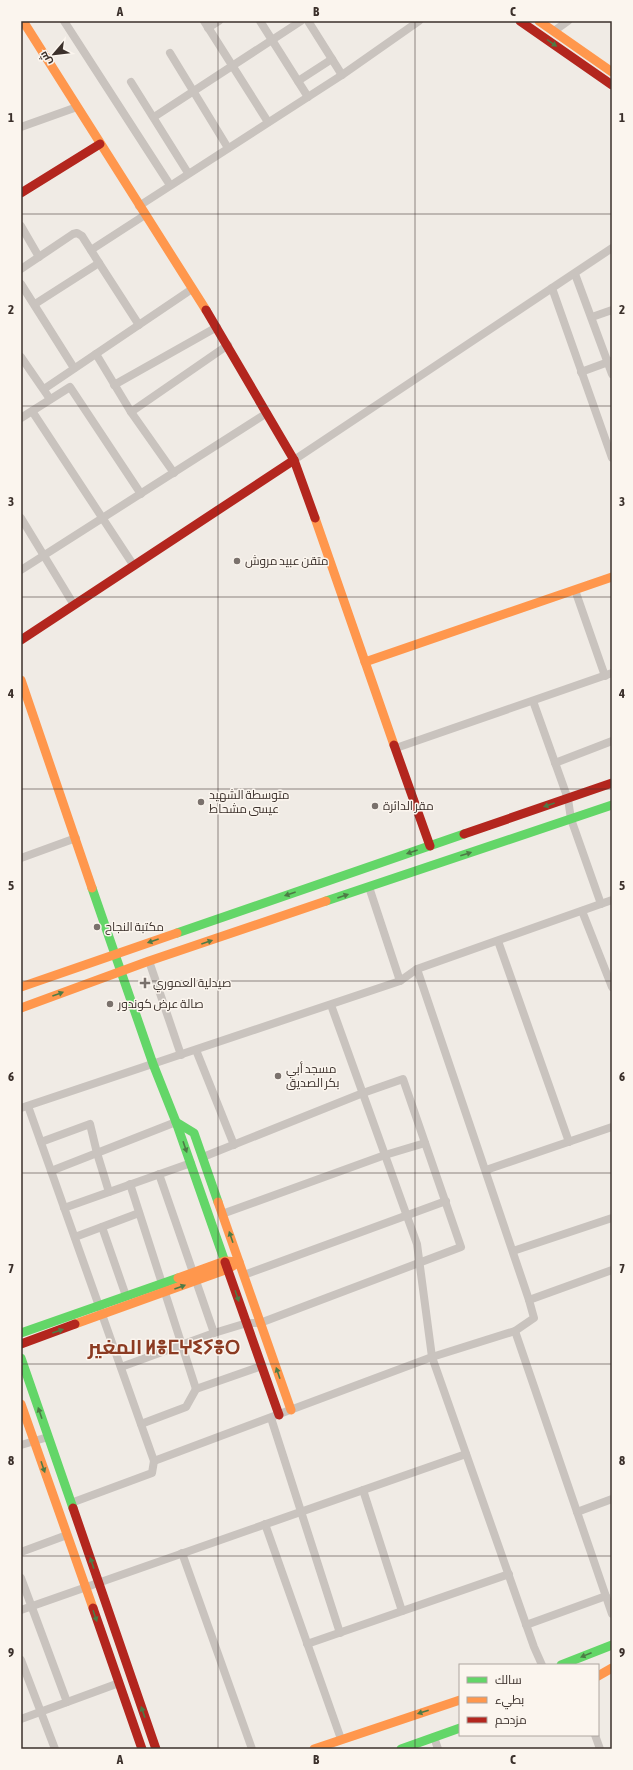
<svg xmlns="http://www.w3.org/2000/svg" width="633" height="1770" font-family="'Asap Condensed',Cairo,'Noto Sans Tifinagh',sans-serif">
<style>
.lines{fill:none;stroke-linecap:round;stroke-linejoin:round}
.street{stroke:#c9c3be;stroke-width:8}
.fast{stroke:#63d668;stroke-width:9}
.slow{stroke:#ff974d;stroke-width:9}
.jam{stroke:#b3261e;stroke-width:9}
.oneway{fill:#4d7b46}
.grid{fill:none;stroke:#3b302b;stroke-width:1;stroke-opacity:0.55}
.poi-dot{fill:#7a716c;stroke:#fbf5ee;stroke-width:1.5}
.labels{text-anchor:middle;stroke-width:3;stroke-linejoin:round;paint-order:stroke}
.poi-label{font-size:12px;fill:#3b302b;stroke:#fbf5ee;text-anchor:start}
.town-label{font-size:20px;font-weight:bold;fill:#8c3b22;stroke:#fbf5ee}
.neatline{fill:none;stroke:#3b302b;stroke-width:1.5}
.grid-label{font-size:13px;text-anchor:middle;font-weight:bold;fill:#3b302b}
</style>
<rect width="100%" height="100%" fill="#f0ebe5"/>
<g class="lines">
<!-- street -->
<g class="street">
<polyline points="64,21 170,185"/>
<polyline points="204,21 268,122"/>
<polyline points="260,21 308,97"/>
<polyline points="308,21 342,75"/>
<polyline points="208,28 219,21"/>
<polyline points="554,31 568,21"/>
<polyline points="170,53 228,148"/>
<polyline points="298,81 332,59"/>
<polyline points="131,82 188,173"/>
<polyline points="154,117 301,21"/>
<polyline points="21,127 77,107"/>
<polyline points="139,206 342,75 419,21"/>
<polyline points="21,226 39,257"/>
<polyline points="91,250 145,215"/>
<polyline points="21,269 73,234 77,233 82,236 99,263"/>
<polyline points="575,274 612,374"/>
<polyline points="21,284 74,368"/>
<polyline points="552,288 612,458"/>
<polyline points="35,304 99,263 139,325"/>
<polyline points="592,317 612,310"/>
<polyline points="96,354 131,412 174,473"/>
<polyline points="21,357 50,399"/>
<polyline points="581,372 611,361"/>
<polyline points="114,385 217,327"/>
<polyline points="44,389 192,289"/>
<polyline points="32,411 134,566"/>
<polyline points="131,412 228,345"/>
<polyline points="21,418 70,387 141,494"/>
<polyline points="294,460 612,248"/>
<polyline points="21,518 74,605"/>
<polyline points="21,570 267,413"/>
<polyline points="575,590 605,676"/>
<polyline points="533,701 568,799 571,819 601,904"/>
<polyline points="396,748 612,673"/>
<polyline points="555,763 612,741"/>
<polyline points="21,858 76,838"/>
<polyline points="369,887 400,981"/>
<polyline points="582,911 612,987"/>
<polyline points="498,941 569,1142"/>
<polyline points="149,961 181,1055"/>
<polyline points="417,969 529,1300 534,1318 515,1331"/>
<polyline points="331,1005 417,1244 432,1357 534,1647 542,1665"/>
<polyline points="196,1050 234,1145"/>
<polyline points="28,1106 154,1461 432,1357 515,1331 612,1614"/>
<polyline points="21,1108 400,981 417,969 612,900"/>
<polyline points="41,1142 90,1124 97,1153 109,1192"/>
<polyline points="486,1170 612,1127"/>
<polyline points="51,1171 176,1122"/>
<polyline points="159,1174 214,1333"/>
<polyline points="130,1184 196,1389 262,1366"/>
<polyline points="64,1208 191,1163"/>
<polyline points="222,1214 385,1155 425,1143"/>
<polyline points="102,1227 126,1296"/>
<polyline points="75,1237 139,1213"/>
<polyline points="513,1251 612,1218"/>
<polyline points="244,1275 446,1201"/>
<polyline points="529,1300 612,1270"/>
<polyline points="121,1367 214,1333 247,1323 260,1323 461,1247 403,1079 363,1093 203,1157"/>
<polyline points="271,1418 340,1633"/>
<polyline points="141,1424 186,1407 196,1389"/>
<polyline points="21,1445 48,1437"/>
<polyline points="363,1490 402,1611"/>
<polyline points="71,1503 152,1473 154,1461"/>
<polyline points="577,1512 612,1499"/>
<polyline points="265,1524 341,1739"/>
<polyline points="21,1552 67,1535"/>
<polyline points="182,1553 252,1749"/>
<polyline points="21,1578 67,1702"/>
<polyline points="21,1610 466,1454"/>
<polyline points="526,1625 606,1596"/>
<polyline points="307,1644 509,1574"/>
<polyline points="21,1660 55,1749"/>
<polyline points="21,1719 119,1683"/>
<polyline points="595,1735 600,1749"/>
<polyline points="434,1737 438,1749"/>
</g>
<!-- fast -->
<g class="fast">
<polyline points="92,888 153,1064 176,1122"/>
<polyline points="326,901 612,805"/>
<polyline points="177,933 464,834"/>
<polyline points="218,1202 194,1133 176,1122 225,1262"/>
<polyline points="21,1333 178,1278"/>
<polyline points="21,1358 73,1508"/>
<polyline points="561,1665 612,1645"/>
<polyline points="401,1749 460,1728"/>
</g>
<!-- slow -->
<g class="slow">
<polyline points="23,21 206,310"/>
<polyline points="539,21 612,72"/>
<polyline points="315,518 394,745"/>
<polyline points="365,662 612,577"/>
<polyline points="21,680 92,888"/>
<polyline points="21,987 177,933"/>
<polyline points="21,1008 149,961 326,901"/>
<polyline points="218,1202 291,1410"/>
<polyline points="75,1324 228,1269 239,1262 225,1261 178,1278"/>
<polyline points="21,1404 93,1608"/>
<polyline points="598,1676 612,1668"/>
<polyline points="314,1749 460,1700"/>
</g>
<!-- jam -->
<g class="jam">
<polyline points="520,21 612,85"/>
<polyline points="21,193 100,144"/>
<polyline points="206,310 294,460 315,518"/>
<polyline points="21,640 294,460"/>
<polyline points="394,745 430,846"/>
<polyline points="464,834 612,783"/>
<polyline points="225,1262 279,1415"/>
<polyline points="21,1344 75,1324"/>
<polyline points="73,1508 156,1749"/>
<polyline points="93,1608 142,1749"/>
</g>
</g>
<!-- one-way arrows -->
<defs><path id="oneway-solid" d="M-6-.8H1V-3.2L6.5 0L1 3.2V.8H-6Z"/></defs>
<g class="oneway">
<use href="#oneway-solid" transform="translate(552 43) rotate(35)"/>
<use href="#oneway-solid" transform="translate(549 805) rotate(161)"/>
<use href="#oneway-solid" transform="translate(412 852) rotate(161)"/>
<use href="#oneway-solid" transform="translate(466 854) rotate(-18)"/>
<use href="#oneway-solid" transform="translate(290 894) rotate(161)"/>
<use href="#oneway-solid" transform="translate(343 896) rotate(-19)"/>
<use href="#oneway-solid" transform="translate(153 941) rotate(161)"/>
<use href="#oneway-solid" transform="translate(207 942) rotate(-19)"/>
<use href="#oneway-solid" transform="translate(58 994) rotate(-20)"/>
<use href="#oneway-solid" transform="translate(185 1147) rotate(71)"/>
<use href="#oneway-solid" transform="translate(231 1237) rotate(-109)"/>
<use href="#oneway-solid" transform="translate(180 1287) rotate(-20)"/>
<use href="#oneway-solid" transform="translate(237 1296) rotate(71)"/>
<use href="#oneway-solid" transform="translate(58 1331) rotate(-19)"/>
<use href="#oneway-solid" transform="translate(278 1373) rotate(-109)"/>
<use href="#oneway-solid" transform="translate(40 1413) rotate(-109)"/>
<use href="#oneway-solid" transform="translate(43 1467) rotate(71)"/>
<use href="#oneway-solid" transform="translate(92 1563) rotate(-109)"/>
<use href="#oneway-solid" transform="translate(95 1616) rotate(71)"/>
<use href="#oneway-solid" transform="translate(586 1655) rotate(158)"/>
<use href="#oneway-solid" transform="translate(143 1712) rotate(-109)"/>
<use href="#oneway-solid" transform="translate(423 1712) rotate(162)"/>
</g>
<!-- grid -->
<path class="grid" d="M218 21V1749M415 21V1749M21 214H612M21 406H612M21 597H612M21 789H612M21 981H612M21 1173H612M21 1364H612M21 1556H612"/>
<!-- markers -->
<g class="poi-dot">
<circle cx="237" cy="561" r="4"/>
<circle cx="201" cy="802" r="4"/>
<circle cx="375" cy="806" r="4"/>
<circle cx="97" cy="927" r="4"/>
<path d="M143 977h4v4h4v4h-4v4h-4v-4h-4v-4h4z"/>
<circle cx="110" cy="1004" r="4"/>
<circle cx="278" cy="1076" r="4"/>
</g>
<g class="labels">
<!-- poi labels -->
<g class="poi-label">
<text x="245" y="565">متقن عبيد مروش</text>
<text x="209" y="799">متوسطة الشهيد<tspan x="209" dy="14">عيسى مشحاط</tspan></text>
<text x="383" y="810">مقر الدائرة</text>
<text x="105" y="931">مكتبة النجاح</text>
<text x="153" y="987">صيدلية العموري</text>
<text x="118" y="1008">صالة عرض كوندور</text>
<text x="286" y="1073">مسجد أبي<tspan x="286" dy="14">بكر الصديق</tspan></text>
</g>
<!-- town labels -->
<g class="town-label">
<text x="164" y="1354">المغير ⵍⴻⵎⵖⵉⵢⴻⵔ</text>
</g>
</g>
<!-- border -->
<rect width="633" height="1770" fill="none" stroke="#fbf5ee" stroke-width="44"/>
<!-- legend -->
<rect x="459" y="1664" width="140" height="72" fill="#fbf5ee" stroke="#aea6a0"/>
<rect x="467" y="1677" width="20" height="6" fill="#63d668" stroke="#aea6a0"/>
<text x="495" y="1684" font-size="12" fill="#3b302b">سالك</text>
<rect x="467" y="1697" width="20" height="6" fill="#ff974d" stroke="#aea6a0"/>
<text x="495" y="1704" font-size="12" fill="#3b302b">بطيء</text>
<rect x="467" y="1717" width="20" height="6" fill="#b3261e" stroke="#aea6a0"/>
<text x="495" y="1724" font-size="12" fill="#3b302b">مزدحم</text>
<!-- north arrow -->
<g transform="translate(54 54) rotate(242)" stroke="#fbf5ee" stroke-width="3" paint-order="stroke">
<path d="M0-3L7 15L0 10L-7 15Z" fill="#3b302b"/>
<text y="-6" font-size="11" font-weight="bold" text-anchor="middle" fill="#3b302b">ش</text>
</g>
<rect x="22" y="22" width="589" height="1726" class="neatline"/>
<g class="grid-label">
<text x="120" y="16">A</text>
<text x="316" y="16">B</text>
<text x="513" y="16">C</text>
<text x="11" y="122">1</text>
<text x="622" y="122">1</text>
<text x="11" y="314">2</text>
<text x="622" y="314">2</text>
<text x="11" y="506">3</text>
<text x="622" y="506">3</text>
<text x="11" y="698">4</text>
<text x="622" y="698">4</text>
<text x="11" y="890">5</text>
<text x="622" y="890">5</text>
<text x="11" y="1081">6</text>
<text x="622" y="1081">6</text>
<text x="11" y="1273">7</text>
<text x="622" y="1273">7</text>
<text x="11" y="1465">8</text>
<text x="622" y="1465">8</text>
<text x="11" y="1657">9</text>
<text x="622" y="1657">9</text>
<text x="120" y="1764">A</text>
<text x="316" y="1764">B</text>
<text x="513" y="1764">C</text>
</g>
</svg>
